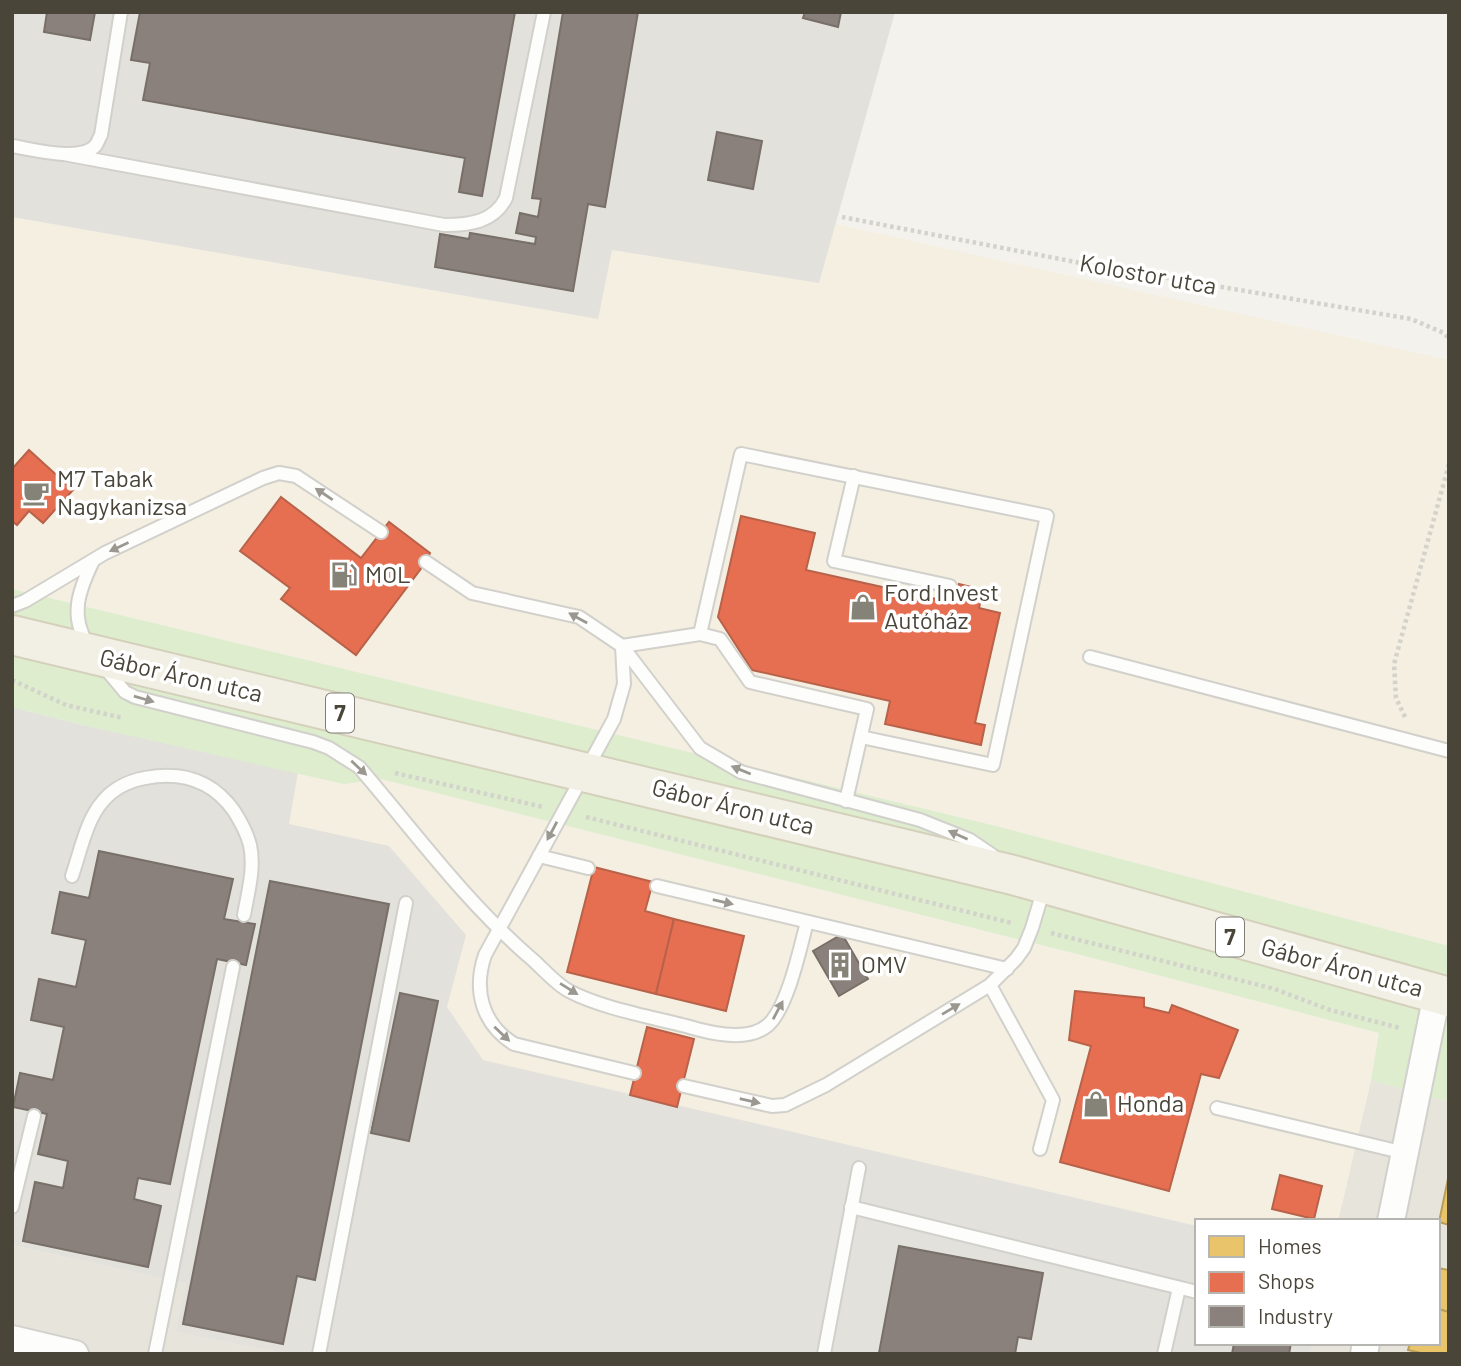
<svg xmlns="http://www.w3.org/2000/svg" width="1461" height="1366" font-family="Barlow,sans-serif">
<style>
.residential{fill:#e7e4db}
.commercial{fill:#f5efe1}
.industrial{fill:#e3e1db}
.green{fill:#ddedce}
.homes{fill:#e9c46a;stroke:#b99e5b;stroke-width:2}
.shops{fill:#e76f51;stroke:#b8624a;stroke-width:2}
.industry{fill:#8a817c;stroke:#776f68;stroke-width:2}
.lines{fill:none;stroke-linecap:round;stroke-linejoin:round}
.lane-casing{stroke:#d1d0cb;stroke-width:16}
.street-casing{stroke:#d1d0cb;stroke-width:30}
.primary-casing{stroke:#d5d0bb;stroke-width:42}
.path{stroke:#d3d2cb;stroke-width:4.5;stroke-dasharray:3.5 3.5;stroke-linecap:butt}
.lane{stroke:#fdfdfc;stroke-width:12}
.street{stroke:#fdfdfc;stroke-width:26}
.primary{stroke:#f2f0e5;stroke-width:38}
.oneway{fill:#9b9891}
.labels{text-anchor:middle;stroke-width:7;stroke-linejoin:round;paint-order:stroke}
.shield{fill:#fff;stroke:#807d74;stroke-width:2}
.shield-label{font-size:23px;font-weight:bold;fill:#4a4539}
.street-label{font-size:24px;fill:#4a4539;stroke:#fff}
.poi-label{font-size:24px;fill:#4a4539;stroke:#fff;text-anchor:start}
</style>
<rect width="100%" height="100%" fill="#f3f2ed"/>
<!-- residential -->
<g class="residential">
<polygon points="1371,1080 1449,1102 1449,1354 1310,1354 1312,1343 1438,1343 1438,1221 1338,1221"/>
<polygon points="12,1245 186,1284 177,1332 286,1354 12,1354"/>
</g>
<!-- commercial -->
<g class="commercial">
<polygon points="12,217 597,319 612,250 819,283 835,224 1449,360 1449,946 1000,827 12,589"/>
<polygon points="298,772 344,784 381,779 1081,955 1379,1033 1371,1080 1338,1221 1197,1221 1197,1226 482,1060 447,1007 289,824"/>
</g>
<!-- industrial -->
<g class="industrial">
<polygon points="12,12 895,12 819,283 612,250 598,319 12,217"/>
<polygon points="12,707 83,725 298,772 289,824 389,846 466,935 447,1007 483,1060 1197,1226 1197,1343 1312,1343 1310,1354 286,1354 176,1332 186,1284 12,1245"/>
</g>
<!-- green -->
<polygon class="green" points="12,589 1000,827 1449,946 1449,1102 1371,1080 1379,1033 1081,955 381,779 344,784 83,725 12,707"/>
<!-- homes -->
<g class="homes">
<polygon points="1449,1174 1449,1225 1439,1222"/>
<polygon points="1438,1268 1449,1270 1449,1312 1438,1309"/>
<polygon points="1438,1309 1449,1312 1449,1354 1425,1354 1408,1350 1410,1343 1438,1343"/>
</g>
<!-- shops -->
<g class="shops">
<polygon points="29,450 73,490 43,523 29,511 17,525 12,521 12,469"/>
<polygon points="281,497 361,558 389,522 430,553 426,562 356,655 281,599 290,588 240,551"/>
<polygon points="741,516 815,533 806,570 954,603 959,584 983,590 979,608 1000,613 975,723 985,725 981,745 885,724 890,701 752,670 718,617"/>
<polygon points="594,867 653,882 645,911 674,919 656,994 567,972"/>
<polygon points="674,919 744,936 726,1011 656,994"/>
<polygon points="1075,991 1144,998 1144,1007 1169,1013 1172,1005 1238,1030 1219,1078 1201,1074 1169,1191 1060,1162 1091,1046 1069,1040"/>
<polygon points="647,1027 694,1039 677,1107 630,1095"/>
<polygon points="1280,1175 1322,1186 1314,1219 1272,1209"/>
</g>
<!-- industry -->
<g class="industry">
<polygon points="47,12 95,12 90,40 44,32"/>
<polygon points="140,12 515,12 482,196 459,192 465,158 143,100 150,63 131,60"/>
<polygon points="563,12 638,12 605,207 588,204 573,291 435,267 440,234 469,239 470,233 535,244 536,237 516,233 520,213 538,217 541,199 532,198"/>
<polygon points="805,12 841,12 838,27 803,18"/>
<polygon points="717,132 762,141 753,189 708,180"/>
<polygon points="99,851 233,879 224,919 255,924 246,965 217,959 170,1184 138,1178 134,1199 161,1206 148,1267 23,1241 35,1182 63,1188 68,1161 38,1154 47,1114 13,1107 20,1073 53,1080 64,1027 31,1020 39,979 76,987 86,940 52,933 60,892 89,898"/>
<polygon points="270,881 389,904 315,1280 297,1276 283,1344 183,1324"/>
<polygon points="842,934 868,979 839,996 813,951"/>
<polygon points="400,993 438,1001 409,1141 371,1133"/>
<polygon points="899,1246 1043,1273 1031,1339 1018,1337 1015,1354 879,1353"/>
<polygon points="1234,1343 1291,1343 1289,1354 1232,1354"/>
</g>
<g class="lines">
<!-- lane casing -->
<g class="lane-casing">
<g id="lane">
<path d="M12 146C32 149 82 163 96 145 98 142 99 138 101 135L121 12"/>
<path d="M64 154 444 225C470 225 494 222 506 198L544 12"/>
<polyline points="854,476 834,561 950,586"/>
<polyline points="426,562 472,593 579,617 622,646 700,748 741,772 920,820 970,840 992,855"/>
<polyline points="12,606 25,601 105,553 263,478 279,473 296,476 381,532"/>
<polyline points="700,634 741,454 1047,516 993,765 861,737"/>
<path d="M88 645C69 616 79 590 93 561"/>
<polyline points="1090,657 1449,751"/>
<path d="M105 668 125 692 135 697 313 742 329 748 359 767C415 832 467 904 533 960 544 970 556 984 569 991 601 1008 651 1017 686 1026 709 1033 748 1043 768 1025 788 1007 800 948 807 922"/>
<polyline points="539,856 588,868"/>
<path d="M72 876C80 853 86 820 103 801 113 789 129 781 145 778 181 771 212 780 234 811 241 822 247 833 250 845 255 868 248 892 244 915"/>
<polyline points="657,886 1007,969"/>
<polyline points="990,985 1053,1100 1040,1149"/>
<path d="M634 1073 514 1044C482 1024 473 990 485 955L614 719 624 684 622 646 700 634 720 639 750 682 867 709 846 801"/>
<polyline points="684,1086 772,1106 785,1105 826,1085 990,985 1016,959 1024,948 1032,928 1044,888"/>
<polyline points="1217,1108 1405,1153"/>
<polyline points="12,1207 34,1116"/>
<polyline points="851,1207 1197,1292"/>
<polyline points="155,1354 233,967"/>
<polyline points="319,1354 406,903"/>
<polyline points="824,1354 859,1168"/>
<polyline points="1164,1354 1179,1288"/>
</g>
</g>
<!-- street casing -->
<g class="street-casing">
<g id="street">
<polyline points="1391,1221 1437,994"/>
<polyline points="12,1339 75,1354"/>
<polyline points="1364,1354 1366,1343"/>
</g>
</g>
<!-- primary casing -->
<g class="primary-casing">
<polyline id="primary" points="12,635 1013,875 1449,997"/>
</g>
<!-- path -->
<g class="path">
<polyline points="842,217 1086,264 1411,319 1444,333 1449,339"/>
<polyline points="12,680 66,705 123,718"/>
<polyline points="1405,717 1396,698 1394,664 1449,464"/>
<polyline points="395,773 543,807"/>
<polyline points="586,817 1012,923"/>
<polyline points="1051,933 1275,989 1330,1010 1400,1028"/>
</g>
<!-- lane -->
<use href="#lane" class="lane"/>
<!-- street -->
<use href="#street" class="street"/>
<!-- primary -->
<use href="#primary" class="primary"/>
</g>
<!-- one-way arrows -->
<defs><path id="oneway-solid" d="M-6-.8H1V-3.2L6.5 0L1 3.2V.8H-6Z" transform="scale(1.75)"/></defs>
<g class="oneway">
<use href="#oneway-solid" transform="translate(324 494) rotate(-146)"/>
<use href="#oneway-solid" transform="translate(119 547) rotate(155)"/>
<use href="#oneway-solid" transform="translate(578 618) rotate(-151)"/>
<use href="#oneway-solid" transform="translate(144 699) rotate(16)"/>
<use href="#oneway-solid" transform="translate(359 768) rotate(43)"/>
<use href="#oneway-solid" transform="translate(741 770) rotate(-158)"/>
<use href="#oneway-solid" transform="translate(552 831) rotate(118)"/>
<use href="#oneway-solid" transform="translate(958 835) rotate(-156)"/>
<use href="#oneway-solid" transform="translate(723 902) rotate(13)"/>
<use href="#oneway-solid" transform="translate(569 989) rotate(32)"/>
<use href="#oneway-solid" transform="translate(951 1009) rotate(-31)"/>
<use href="#oneway-solid" transform="translate(778 1010) rotate(-62)"/>
<use href="#oneway-solid" transform="translate(502 1034) rotate(43)"/>
<use href="#oneway-solid" transform="translate(750 1101) rotate(13)"/>
</g>
<!-- icons -->
<defs>
<g id="cafe-bare" transform="scale(2.1)"><path d="M-5.5-4.5H6V0H3Q3 3.5 0 3.5H-2.5Q-5.5 3.5-5.5 0ZM3-3.2v2h1.7v-2ZM-6 4.5H4V6H-6Z" fill="#858278" stroke="#fff" stroke-width="2.5" paint-order="stroke"/></g>
<g id="fuel-bare" transform="scale(2.1)"><path d="M-5.5-6h7V0h2V4h1.3V-2.5L3-4.5l.8-.8L6-3V5H2.5V1h-1V6h-7ZM-4.2-4.7v3.2H.2V-4.7Z" fill="#858278" stroke="#fff" stroke-width="2.5" paint-order="stroke"/></g>
<g id="shop-bare" transform="scale(2.1)"><path d="M-5-2.5h2.3a2.7 3.5 0 0 1 5.4 0H5L5.5 6h-11ZM-1.5-2.5h3a1.5 2.3 0 0 0-3 0Z" fill="#858278" stroke="#fff" stroke-width="2.5" paint-order="stroke"/></g>
<g id="building-bare" transform="scale(2.1)"><path d="M-4-6H4V6H1V3H-1V6H-4ZM-2.5-4.3h1.7v1.8h-1.7ZM.8-4.3h1.7v1.8H.8ZM-2.5-1h1.7V.8h-1.7ZM.8-1h1.7V.8H.8Z" fill="#858278" stroke="#fff" stroke-width="2.5" paint-order="stroke"/></g>
</defs>
<g fill-rule="evenodd">
<use href="#cafe-bare" x="36" y="493"/>
<use href="#fuel-bare" x="344" y="575"/>
<use href="#shop-bare" x="863" y="607"/>
<use href="#building-bare" x="840" y="965"/>
<use href="#shop-bare" x="1096" y="1104"/>
</g>
<g class="labels">
<!-- shield labels -->
<g class="shield">
<rect x="326" y="693.5" width="28" height="39" rx="5"/>
<rect x="1216" y="917.5" width="28" height="39" rx="5"/>
</g>
<g class="shield-label">
<text x="340" y="721">7</text>
<text x="1230" y="945">7</text>
</g>
<!-- street labels -->
<g class="street-label">
<text transform="translate(1148 275) rotate(10)" y="8">Kolostor utca</text>
<text transform="translate(181 676) rotate(13)" y="8">Gábor Áron utca</text>
<text transform="translate(733 807) rotate(14)" y="8">Gábor Áron utca</text>
<text transform="translate(1342 968) rotate(15)" y="8">Gábor Áron utca</text>
</g>
<!-- poi labels -->
<g class="poi-label">
<text x="57" y="487">M7 Tabak<tspan x="57" dy="28">Nagykanizsa</tspan></text>
<text x="365" y="583">MOL</text>
<text x="884" y="601">Ford Invest<tspan x="884" dy="28">Autóház</tspan></text>
<text x="861" y="973">OMV</text>
<text x="1117" y="1112">Honda</text>
</g>
</g>
<!-- border -->
<rect width="1461" height="1366" fill="none" stroke="#4a4539" stroke-width="28"/>
<!-- legend -->
<rect x="1195" y="1219" width="245" height="126" fill="#ffffff" stroke="#b7b5b0" stroke-width="2"/>
<rect x="1209" y="1236" width="35" height="21" fill="#e9c46a" stroke="#b7b5b0" stroke-width="2"/>
<text x="1258" y="1254" font-size="21" fill="#4a4539">Homes</text>
<rect x="1209" y="1272" width="35" height="21" fill="#e76f51" stroke="#b7b5b0" stroke-width="2"/>
<text x="1258" y="1289" font-size="21" fill="#4a4539">Shops</text>
<rect x="1209" y="1306" width="35" height="21" fill="#8a817c" stroke="#b7b5b0" stroke-width="2"/>
<text x="1258" y="1324" font-size="21" fill="#4a4539">Industry</text>
</svg>
